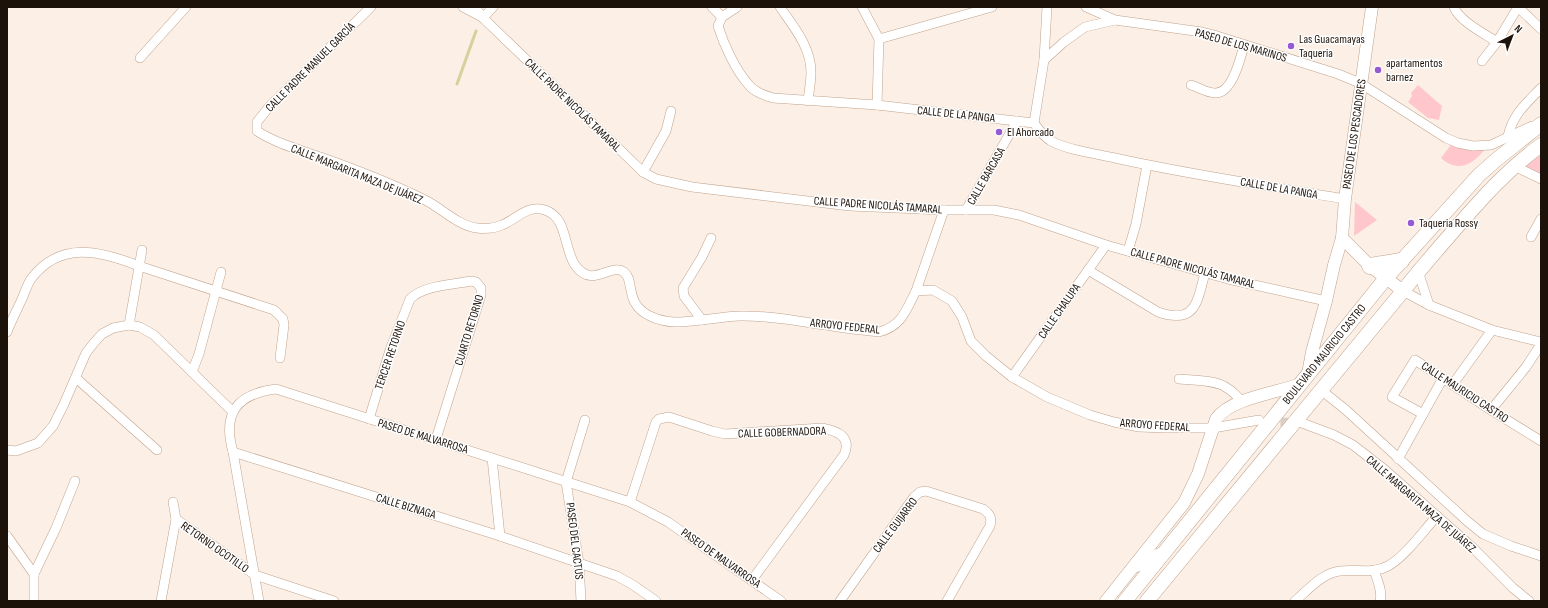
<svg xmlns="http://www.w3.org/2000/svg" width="1548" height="608" font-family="'Sofia Sans Condensed',sans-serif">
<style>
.green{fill:#ffc7cc}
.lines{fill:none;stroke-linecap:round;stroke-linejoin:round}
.stream{stroke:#d4d19c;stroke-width:3}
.street-tunnel{stroke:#dbcec4;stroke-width:9;stroke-dasharray:9 4.5;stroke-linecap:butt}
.street-casing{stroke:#c1a38c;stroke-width:10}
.secondary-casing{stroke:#c1a38c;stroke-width:13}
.primary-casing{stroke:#c1a38c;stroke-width:15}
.highway-casing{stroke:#c1a38c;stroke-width:17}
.street{stroke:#fff;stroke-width:9}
.secondary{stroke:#fff;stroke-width:12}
.primary{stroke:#fff;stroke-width:14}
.highway{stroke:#fff;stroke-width:16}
.poi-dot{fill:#965bd3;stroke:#fefefe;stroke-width:1.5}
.labels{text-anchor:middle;stroke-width:3;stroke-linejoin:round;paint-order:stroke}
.poi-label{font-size:12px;fill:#1d120a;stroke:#fefefe;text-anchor:start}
.street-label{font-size:12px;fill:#1d120a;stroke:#fefefe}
</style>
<rect width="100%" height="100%" fill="#fcefe5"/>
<!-- green -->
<g class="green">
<polygon points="1418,85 1442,106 1439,120 1428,118 1408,102 1412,96 1411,93"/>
<path d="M1453 142 1485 149C1473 165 1457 173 1441 158Z"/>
<polygon points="1541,152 1541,175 1522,166"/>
<polygon points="1355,202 1377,220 1354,236"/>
</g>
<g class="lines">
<!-- stream -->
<polyline class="stream" points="457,84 476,31"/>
<!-- street-tunnel -->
<polyline class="street-tunnel" points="1267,421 1298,423"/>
<!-- street casing -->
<g class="street-casing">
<g id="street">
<path d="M371 7 269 107 257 122V131C277 144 301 150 323 158 357 170 395 185 427 201 442 209 459 226 477 228 485 229 495 228 502 225 516 220 527 204 545 210 568 218 563 247 575 265 593 290 610 262 624 272 635 280 624 304 650 316 670 326 689 321 710 319 720 318 729 316 739 316 770 315 801 322 832 326 848 329 863 330 879 332 902 326 906 310 916 291L933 290 952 301 962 317 971 341 986 356 1012 377 1047 397 1090 415 1114 422 1139 427 1166 428H1213L1259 420"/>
<polyline points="463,7 480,16"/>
<polyline points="475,7 483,18 643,172 656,179 692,187 850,206 944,210 994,210 1019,215 1106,245 1228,279 1326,301"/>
<polyline points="712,7 722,17"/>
<path d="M737 7 722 17 718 26C724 45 735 69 748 84 754 92 764 95 773 98L877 105 1034 123C1039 130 1044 137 1051 141 1067 150 1097 154 1115 158 1191 175 1268 186 1345 199"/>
<path d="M780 7C793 26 811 47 811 72 811 82 809 91 808 101"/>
<polyline points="862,7 879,39 877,105"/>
<polyline points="1086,7 1115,20 1202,32 1214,35 1338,74 1360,83 1446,138 1458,143 1473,146 1491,145 1532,126"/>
<path d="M1454 7C1459 21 1485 34 1497 42"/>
<polyline points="1518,7 1541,29"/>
<polyline points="483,18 493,7"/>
<polyline points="879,39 992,7"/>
<polyline points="140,58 186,7"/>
<polyline points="1044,60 1064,42 1085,27 1115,20"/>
<polyline points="1482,61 1497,42 1518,7"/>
<path d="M1191 85C1198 87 1207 93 1215 93 1232 94 1241 57 1244 45"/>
<polyline points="1034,123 1044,60 1047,7"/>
<path d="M1508 136C1513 114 1526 104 1541 88"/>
<polyline points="1514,166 1541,179"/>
<polyline points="643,172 666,131 671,111"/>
<polyline points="966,210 1017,121"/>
<polyline points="1531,237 1541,219"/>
<polyline points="1128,251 1136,224 1147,165"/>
<path d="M1088 270 1158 312C1196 325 1197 302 1205 273"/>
<polyline points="1418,271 1429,305"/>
<polyline points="916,291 944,210"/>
<polyline points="1403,291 1429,305 1492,330 1541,342"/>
<polyline points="702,320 684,296 683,288 702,257 711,238"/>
<polyline points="129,325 142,250"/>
<path d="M7 332C11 321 17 310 22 299 25 292 27 285 31 279 60 240 101 251 139 266L274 310 283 319 284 325 280 358"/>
<polyline points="192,372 199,354 221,272"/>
<polyline points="1012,377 1106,245"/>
<polyline points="76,378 157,450"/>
<path d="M1179 379C1193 380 1217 380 1227 388 1233 391 1237 397 1242 401"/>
<polyline points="1453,384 1492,330"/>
<polyline points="1321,390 1346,410 1467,521 1483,534 1511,546 1541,556"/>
<polyline points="1491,410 1526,367 1541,344"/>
<polyline points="1423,414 1392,397 1415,360 1491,410 1541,441"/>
<path d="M369 419 390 350 410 299C424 285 452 285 471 281L476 282 481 288V295L436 439"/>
<polyline points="1302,423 1334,435 1353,445 1384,469 1472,547 1513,588 1529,601"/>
<polyline points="7,450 16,451 38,443 53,426 64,404 86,353 93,344 102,334 113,328 129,325 140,327 154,335 233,412"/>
<polyline points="233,452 500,536 617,576 633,585 656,601"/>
<polyline points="492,458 500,536"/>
<polyline points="1398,459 1443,378"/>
<polyline points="173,502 176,519 255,575 334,601"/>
<path d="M630 502 656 422 659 419 669 417 712 431 725 434 822 428C838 431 852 437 844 455L752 580"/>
<polyline points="7,536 34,574 34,601"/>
<path d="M1374 570C1377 580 1383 591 1380 601"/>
<polyline points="34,574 56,528 75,481"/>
<polyline points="161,601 176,519"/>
<path d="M259 601 233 452C222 413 237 394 276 389L630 502 668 522 781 601"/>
<polyline points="581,601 579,563 566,482 585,420"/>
<path d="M840 601 914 497 920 492 926 491 983 509C990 514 992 517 990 526L947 601"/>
<path d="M1295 601C1308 590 1322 573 1340 571 1356 569 1373 574 1388 566 1405 557 1424 530 1437 516"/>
</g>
</g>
<!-- secondary casing -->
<g class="secondary-casing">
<g id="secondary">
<polyline points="1342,238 1370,266 1403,291"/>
<polyline points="1308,374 1312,352 1326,301 1334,265 1342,238 1345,199 1372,7"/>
<path d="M1106 601 1184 503 1198 474 1216 419C1231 398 1276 393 1301 384"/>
</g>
</g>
<!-- primary casing -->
<g class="primary-casing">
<g id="primary">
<polyline points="1136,565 1160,555"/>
<polyline points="1125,601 1386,278 1479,175 1496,160 1541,124"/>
<path d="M1147 601 1403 291C1420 269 1438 249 1456 228 1484 196 1507 170 1541 145"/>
</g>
</g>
<!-- highway casing -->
<g class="highway-casing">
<polyline id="highway" points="1370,266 1401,261"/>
</g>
<!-- street -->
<use href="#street" class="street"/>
<!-- secondary -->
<use href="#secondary" class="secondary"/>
<!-- primary -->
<use href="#primary" class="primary"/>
<!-- highway -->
<use href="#highway" class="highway"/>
</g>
<!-- markers -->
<g class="poi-dot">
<circle cx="1291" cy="46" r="4"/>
<circle cx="1378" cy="70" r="4"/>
<circle cx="999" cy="132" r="4"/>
<circle cx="1411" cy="223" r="4"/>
</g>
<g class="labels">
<!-- poi labels -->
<g class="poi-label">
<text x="1299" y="43">Las Guacamayas<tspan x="1299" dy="14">Taqueria</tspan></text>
<text x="1386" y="67">apartamentos<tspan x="1386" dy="14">barnez</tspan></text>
<text x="1007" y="136">El Ahorcado</text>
<text x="1419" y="227">Taqueria Rossy</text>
</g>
<!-- street labels -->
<g class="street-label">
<text transform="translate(1241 45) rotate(16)" y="4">PASEO DE LOS MARINOS</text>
<text transform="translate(310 67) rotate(-45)" y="4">CALLE PADRE MANUEL GARCÍA</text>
<text transform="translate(573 105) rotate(44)" y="4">CALLE PADRE NICOLÁS TAMARAL</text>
<text transform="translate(956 114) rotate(6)" y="4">CALLE DE LA PANGA</text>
<text transform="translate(1354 134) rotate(-82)" y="4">PASEO DE LOS PESCADORES</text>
<text transform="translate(357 174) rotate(22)" y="4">CALLE MARGARITA MAZA DE JUÁREZ</text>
<text transform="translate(986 176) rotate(-60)" y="4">CALLE BARCASA</text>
<text transform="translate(1279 188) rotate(10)" y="4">CALLE DE LA PANGA</text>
<text transform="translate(878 205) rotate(4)" y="4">CALLE PADRE NICOLÁS TAMARAL</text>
<text transform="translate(1193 268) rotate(15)" y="4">CALLE PADRE NICOLÁS TAMARAL</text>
<text transform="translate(1059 311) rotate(-55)" y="4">CALLE CHALUPA</text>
<text transform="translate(845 326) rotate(6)" y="4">ARROYO FEDERAL</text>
<text transform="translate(469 330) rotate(-73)" y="4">CUARTO RETORNO</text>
<text transform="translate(1324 354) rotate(-51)" y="4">BOULEVARD MAURICIO CASTRO</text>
<text transform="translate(390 355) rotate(-71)" y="4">TERCER RETORNO</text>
<text transform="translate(1465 392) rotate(33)" y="4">CALLE MAURICIO CASTRO</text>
<text transform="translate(1155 425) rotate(4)" y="4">ARROYO FEDERAL</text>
<text transform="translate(782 432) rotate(-2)" y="4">CALLE GOBERNADORA</text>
<text transform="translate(423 436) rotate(17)" y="4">PASEO DE MALVARROSA</text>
<text transform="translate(1421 504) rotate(41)" y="4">CALLE MARGARITA MAZA DE JUÁREZ</text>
<text transform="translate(406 506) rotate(17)" y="4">CALLE BIZNAGA</text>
<text transform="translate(895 525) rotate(-53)" y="4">CALLE GUIJARRO</text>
<text transform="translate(575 541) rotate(83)" y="4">PASEO DEL CACTUS</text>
<text transform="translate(215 547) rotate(35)" y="4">RETORNO OCOTILLO</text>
<text transform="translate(721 558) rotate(35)" y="4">PASEO DE MALVARROSA</text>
</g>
</g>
<!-- border -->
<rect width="1548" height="608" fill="none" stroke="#1d120a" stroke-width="16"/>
<!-- north arrow -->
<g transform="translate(1512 36) rotate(42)" stroke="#fefefe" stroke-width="3" paint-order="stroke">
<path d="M0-3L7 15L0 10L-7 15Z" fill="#1d120a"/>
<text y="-6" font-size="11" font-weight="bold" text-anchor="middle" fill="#1d120a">N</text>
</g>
</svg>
